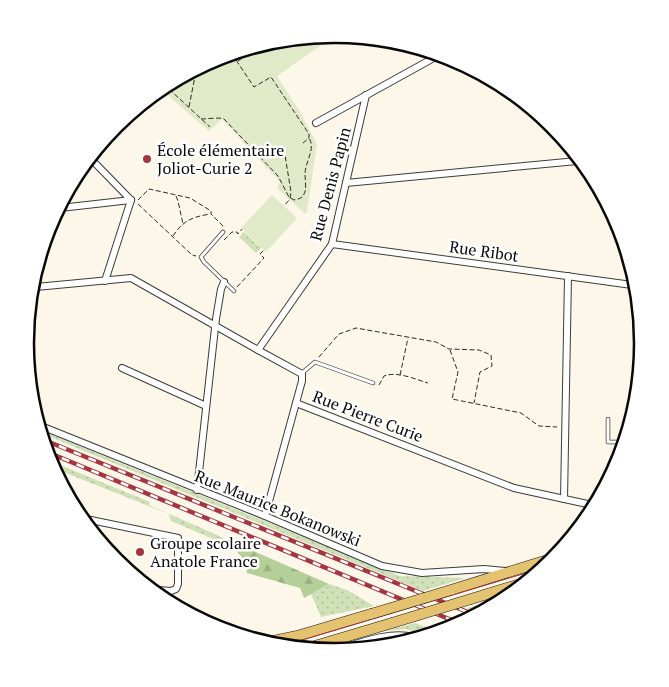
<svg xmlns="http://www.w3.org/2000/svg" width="669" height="687" font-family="'PT Serif',serif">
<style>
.grass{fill:url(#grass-dots)}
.forest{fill:url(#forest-firs)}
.pitch{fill:#e0e9c8}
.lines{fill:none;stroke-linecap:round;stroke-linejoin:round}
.service-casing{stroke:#3c3c3c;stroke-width:4.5}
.minor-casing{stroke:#3c3c3c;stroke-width:8}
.primary-casing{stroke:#1a1a1a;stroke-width:11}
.path{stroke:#2b2b2b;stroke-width:1;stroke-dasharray:5 2.5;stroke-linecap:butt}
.service{stroke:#fff;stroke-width:3}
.minor{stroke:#fff;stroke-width:6}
.primary{stroke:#e5c26f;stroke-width:10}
.tram{stroke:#a53641;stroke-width:1}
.rail-casing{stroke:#a53641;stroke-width:4.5}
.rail{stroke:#fff;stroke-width:2.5;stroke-dasharray:8;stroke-linecap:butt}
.primary-bridge-casing{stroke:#1a1a1a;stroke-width:11;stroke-linecap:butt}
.primary-bridge{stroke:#e5c26f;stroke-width:10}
.poi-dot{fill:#a53641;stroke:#fff;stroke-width:2}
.labels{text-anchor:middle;stroke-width:5;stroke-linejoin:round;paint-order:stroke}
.poi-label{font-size:16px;fill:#090909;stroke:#fff;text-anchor:start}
.street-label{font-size:16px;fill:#090909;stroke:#fff}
.rim{fill:none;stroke:#090909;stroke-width:2.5}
</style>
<defs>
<pattern id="grass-dots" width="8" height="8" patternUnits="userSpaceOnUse" patternTransform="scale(1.25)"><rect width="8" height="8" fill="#d0e1b8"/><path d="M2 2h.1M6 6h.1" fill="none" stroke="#b1c09d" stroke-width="1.8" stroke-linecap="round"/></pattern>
<pattern id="forest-firs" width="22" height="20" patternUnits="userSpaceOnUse" patternTransform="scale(1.25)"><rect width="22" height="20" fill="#b5cf99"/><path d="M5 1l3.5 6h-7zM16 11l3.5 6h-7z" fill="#9ab082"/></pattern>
</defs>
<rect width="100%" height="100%" fill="#fcf7e9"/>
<!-- grass -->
<g class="grass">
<polygon points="244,232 261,248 256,253 239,237"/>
<polygon points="42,431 400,576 466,578 423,591 43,434"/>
<polygon points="48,460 150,502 149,505 235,543 232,547 171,521 169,514 53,468"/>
<polygon points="329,584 347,590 374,606 321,617 311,594"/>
<polygon points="496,600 478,613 467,608"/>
<polygon points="415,623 439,632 424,635 406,629 385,631"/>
</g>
<!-- forest -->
<polygon class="forest" points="235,543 329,584 304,598 300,588 247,573 246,561 232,547"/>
<!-- pitch -->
<g class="pitch">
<polygon points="335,34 337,34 277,76 300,112 317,144 307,212 305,214 277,188 280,182 222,119 209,131 164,92 216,57"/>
<polygon points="272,195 297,218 266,252 241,228"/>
</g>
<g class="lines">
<!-- service casing -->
<g class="service-casing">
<g id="service">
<polyline points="223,232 201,257 204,262 234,291"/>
<polyline points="302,373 315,362 373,383"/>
<polyline points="608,419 608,442 624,442"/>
</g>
</g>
<!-- minor casing -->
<g class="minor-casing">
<g id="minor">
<polyline points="316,123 439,55"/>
<polyline points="92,160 131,200"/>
<polyline points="346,183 577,161"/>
<polyline points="60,208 131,200"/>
<polyline points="332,244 632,285"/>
<polyline points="105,281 131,200"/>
<polyline points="36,287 131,278 258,350 302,374 302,381 265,516"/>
<polyline points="258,350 332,244 366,95"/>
<polyline points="122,368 206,406"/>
<polyline points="296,403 514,488 592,505"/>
<polyline points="41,426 265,516 382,566 422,573 484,569 505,571"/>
<polyline points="197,490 216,319 221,289 224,282"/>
<polyline points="564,499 568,276"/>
<polyline points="86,519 178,538 178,584 176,589 171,591 158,590"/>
<path d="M330 652C354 645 389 630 413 637"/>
</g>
</g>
<!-- primary casing -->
<g class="primary-casing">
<g id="primary">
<polyline points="451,590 557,557"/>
<polyline points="471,599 520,584"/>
<polyline points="273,641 297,636 371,614"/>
<polyline points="308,648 392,623"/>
</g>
</g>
<!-- path -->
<g class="path">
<polyline points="232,54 254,87 271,77 309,134 309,138 303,143"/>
<polyline points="238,61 250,53"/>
<polyline points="169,89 210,127"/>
<polyline points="189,107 196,71"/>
<path d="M201 119C207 119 221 117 224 119L278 176 289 197 294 200C298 199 302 199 304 194 307 189 305 180 305 174 305 162 316 149 309 138"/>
<polyline points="284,149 291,192 290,199 284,206"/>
<polyline points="176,196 178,201 183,224"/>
<polyline points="138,200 149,189 190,198 211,211 211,214 224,227"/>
<polyline points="138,204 192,255 196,256"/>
<path d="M173 236C183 220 193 217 210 214"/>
<polyline points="224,240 232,232 237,232 238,234 242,229"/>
<polyline points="237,287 264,258 260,254 264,250"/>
<polyline points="450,350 458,372 452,399 521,413 539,426 557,427"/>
<polyline points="319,357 339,334 356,328 436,342 449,349 479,350 491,355 492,366 480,372 474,403"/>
<polyline points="400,375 408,338"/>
<path d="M379 385 384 376C398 371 414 379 428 383"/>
<polyline points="256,637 267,635"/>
</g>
<!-- service -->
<use href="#service" class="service"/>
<!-- minor -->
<use href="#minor" class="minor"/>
<!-- primary -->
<use href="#primary" class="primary"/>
<!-- tram -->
<polyline class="tram" points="289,644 546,567"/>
<!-- rail casing -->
<g class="rail-casing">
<g id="rail">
<polyline points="44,440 475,615"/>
<polyline points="47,452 461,624"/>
</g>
</g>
<!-- rail -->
<use href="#rail" class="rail"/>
<!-- primary-bridge casing -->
<g class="primary-bridge-casing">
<g id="primary-bridge">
<polyline points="371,614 451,590"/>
<polyline points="392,623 471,599"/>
</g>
</g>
<!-- primary-bridge -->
<use href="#primary-bridge" class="primary-bridge"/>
</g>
<!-- markers -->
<g class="poi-dot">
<circle cx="147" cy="159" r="5"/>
<circle cx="140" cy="552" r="5"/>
</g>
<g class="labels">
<!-- poi labels -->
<g class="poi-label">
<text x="157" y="156">École élémentaire<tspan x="157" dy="18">Joliot-Curie 2</tspan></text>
<text x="150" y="549">Groupe scolaire<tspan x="150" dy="18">Anatole France</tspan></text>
</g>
<!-- street labels -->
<g class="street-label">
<text transform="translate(330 184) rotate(-75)" y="6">Rue Denis Papin</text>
<text transform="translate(484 251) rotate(8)" y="6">Rue Ribot</text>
<text transform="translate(368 416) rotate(21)" y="6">Rue Pierre Curie</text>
<text transform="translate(278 508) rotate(22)" y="6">Rue Maurice Bokanowski</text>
</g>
</g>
<!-- crop -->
<path d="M0 0H669V687H0ZM34 343a300 300 0 1 1 600 0a300 300 0 1 1-600 0Z" fill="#fff" fill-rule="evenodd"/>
<path class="rim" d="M34 343a300 300 0 1 1 600 0a300 300 0 1 1-600 0Z"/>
</svg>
